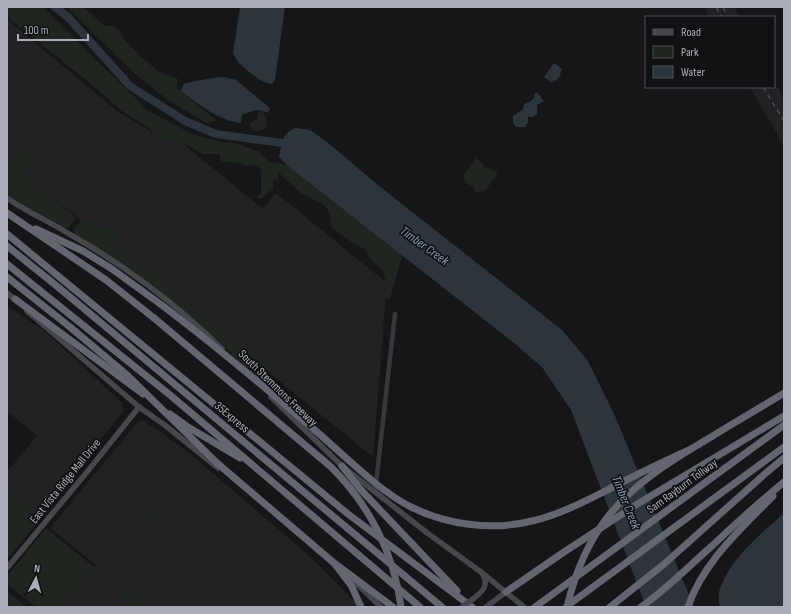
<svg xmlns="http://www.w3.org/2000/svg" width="791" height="614" font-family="'Sofia Sans Condensed',sans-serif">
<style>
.built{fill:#222225}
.green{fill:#1e261f}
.water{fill:#2c353c}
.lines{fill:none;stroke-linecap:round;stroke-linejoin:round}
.river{stroke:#2c353c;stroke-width:8}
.tertiary{stroke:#37383d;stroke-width:4.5}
.secondary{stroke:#45474d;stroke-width:5.5}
.motorway{stroke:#63666e;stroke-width:7}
.rail{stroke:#4a4c52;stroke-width:1.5;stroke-dasharray:5 4;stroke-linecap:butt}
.secondary-bridge{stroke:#45474d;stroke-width:5.5}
.motorway-bridge{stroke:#63666e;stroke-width:7}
.labels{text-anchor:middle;stroke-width:3.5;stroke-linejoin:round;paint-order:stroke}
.street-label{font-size:12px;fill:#a8adb8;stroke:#111113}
.water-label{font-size:13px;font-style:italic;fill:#7f9cb3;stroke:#111113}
</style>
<rect width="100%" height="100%" fill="#161618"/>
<!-- built -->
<g class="built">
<polygon points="704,7 734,7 739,17 709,17"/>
<polygon points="7,19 117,111 161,137 183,144 263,209 276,193 387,283 373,457 10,163 7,166"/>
<polygon points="774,81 784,100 784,146 750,87 774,87"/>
<polygon points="7,306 45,331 122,403 123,412 38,516 11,491 11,487 7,490 7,472 37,436 7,411"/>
<polygon points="140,419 161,432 193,456 307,554 353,600 363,607 140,607 138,604 140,600 133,595 123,607 62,607 96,565 50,528"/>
</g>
<!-- green -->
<g class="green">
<polygon points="7,7 43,7 99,63 133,95 147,110 194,135 222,142 236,143 259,152 269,162 283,164 297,169 403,253 390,299 385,298 384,290 385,277 383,271 370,259 365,249 356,245 332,228 329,212 324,205 301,193 279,173 278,178 273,181 273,189 261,199 256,198 261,192 261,169 254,165 248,166 236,163 221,161 219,154 203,154 189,146 162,140 150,129 122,111 91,84 7,17"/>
<polygon points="67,7 83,7 105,26 114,26 121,31 122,37 142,58 158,71 178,79 177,88 217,121 206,123 168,100 134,73"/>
<polygon points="260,111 264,113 267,122 265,129 256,131 249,127 251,122 257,119 258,113"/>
<polygon points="24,148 37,159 26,174 76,218 69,227 63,228 7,196 7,158 12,162"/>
<polygon points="476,158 484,164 483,166 488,169 489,167 498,173 485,191 475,192 473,186 465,183 463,176"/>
<polygon points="82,220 87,222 103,225 103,227 117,228 115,241 120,243 118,248 148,272 151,267 171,284 166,284 165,286 248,351 250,350 252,352 251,354 255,356 257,353 270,364 271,368 264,377 258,379 255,376 200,325 75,234 74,231 75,227"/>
<polygon points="177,463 181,464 184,466 183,467 179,466 146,507 183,539 196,521 193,518 216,490 218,493 140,601 143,604 140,607 122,607 120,605 124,600 125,594 96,568 65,607 36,607 7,584 8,575 46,528 95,568 97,567 133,596 135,593 136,595 139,595 138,593 141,595 176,546 175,544 176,540 160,527 157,530 158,526 141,511 138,514 138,511"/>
<polygon points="10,485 11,491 37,514 38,521 35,526 9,557 7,557 7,488"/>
<polygon points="7,591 26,607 7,607"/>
</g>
<!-- water -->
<g class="water">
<polygon points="240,7 285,7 275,80 272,84 267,83 260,80 248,71 238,62 233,53"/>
<polygon points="554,63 562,69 560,73 561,74 556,81 554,80 552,83 544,77"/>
<path d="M224 77 236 80 270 108 268 113C265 112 261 110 258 110 252 110 247 114 242 114L241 123C217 120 200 105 181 91L183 85 186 83 212 78Z"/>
<polygon points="536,92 541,96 541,98 544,101 537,105 537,114 533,117 528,117 528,122 525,127 516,127 513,123 513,116 523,109 524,104 531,101 535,97 534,96"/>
<path d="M295 128 310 130 326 141 378 185 562 330 588 361 615 416 694 607H646L571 410 542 367 514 343 288 166 279 157C282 143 282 134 295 128Z"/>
<path d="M784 513V607H720C719 602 718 596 719 592 729 559 760 535 784 513Z"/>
</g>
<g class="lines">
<!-- river -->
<polyline class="river" points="55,7 68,17 130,86 185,121 216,134 282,143 291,150"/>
<!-- tertiary -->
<polyline class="tertiary" points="375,492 395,314"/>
<!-- secondary -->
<g class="secondary">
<path d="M7 198C27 212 50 222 71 235 124 265 179 306 222 349"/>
<polyline points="7,293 18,302"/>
<polyline points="27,311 139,407 166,426 218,468"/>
<polyline points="271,397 342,466 426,532 481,572 524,607"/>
<polyline points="7,568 87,472 139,407"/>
<polyline points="354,581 381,607"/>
<path d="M473 599C482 592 489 586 483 575"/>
<polyline points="486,607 506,592"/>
</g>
<!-- motorway -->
<g class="motorway">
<polyline points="7,213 106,280 154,318"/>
<polyline points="36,229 83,251 112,269 163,306"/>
<polyline points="7,234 348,514 472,607"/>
<polyline points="7,246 58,287 442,607"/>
<polyline points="7,264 170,395 420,607"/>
<polyline points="7,277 70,327"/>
<polyline points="15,299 143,394"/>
<polyline points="170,414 188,427 240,458"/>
<polyline points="342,466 361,490 457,591"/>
<polyline points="337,565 393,607"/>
<polyline points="506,592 564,552 639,503 784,416"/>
<polyline points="567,606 784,447"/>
<polyline points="535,607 784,425"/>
<path d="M567 607C575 573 588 541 610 514 637 481 674 459 711 437 735 422 760 408 784 393"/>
<polyline points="610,607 663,565 767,472 784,458"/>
<path d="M641 607C667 589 689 566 713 545 736 523 760 502 784 482"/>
<path d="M688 607C703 562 741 529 773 496"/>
</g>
<!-- rail -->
<g class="rail">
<polyline points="716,7 722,17"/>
<polyline points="723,7 728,17"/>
<polyline points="763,87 784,121"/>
</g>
<!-- secondary-bridge -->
<polyline class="secondary-bridge" points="462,607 473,599"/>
<!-- motorway-bridge -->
<g class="motorway-bridge">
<path d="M163 306C216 346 267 389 317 432 345 456 379 491 411 507 448 525 492 531 532 521 562 514 589 499 617 485 641 472 665 461 689 450"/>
<path d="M154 318 330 466C369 504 394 553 401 607"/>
<polyline points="70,327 127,375 217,463 334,563 351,585 361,607"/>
</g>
</g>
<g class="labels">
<!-- street labels -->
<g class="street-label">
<text transform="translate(278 388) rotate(44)" y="4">South Stemmons Freeway</text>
<text transform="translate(232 417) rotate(40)" y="4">35Express</text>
<text transform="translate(65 481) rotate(-51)" y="4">East Vista Ridge Mall Drive</text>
<text transform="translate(682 486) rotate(-36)" y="4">Sam Rayburn Tollway</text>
</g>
<!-- water labels -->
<g class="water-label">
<text transform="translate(425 245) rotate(36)" y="5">Timber Creek</text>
<text transform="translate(627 502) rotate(68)" y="5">Timber Creek</text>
</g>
</g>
<!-- border -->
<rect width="791" height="614" fill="none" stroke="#a8adb8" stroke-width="16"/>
<!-- legend -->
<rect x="645" y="16" width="130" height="72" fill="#111113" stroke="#4d4f55"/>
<rect x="653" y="29" width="20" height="6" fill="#45474d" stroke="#4d4f55"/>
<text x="681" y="36" font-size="12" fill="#a8adb8">Road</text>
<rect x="653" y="46" width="20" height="12" fill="#1e261f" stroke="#4d4f55"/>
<text x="681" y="56" font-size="12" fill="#a8adb8">Park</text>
<rect x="653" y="66" width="20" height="12" fill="#2c353c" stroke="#4d4f55"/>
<text x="681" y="76" font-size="12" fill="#a8adb8">Water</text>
<!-- north arrow -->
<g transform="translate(36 578) rotate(6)" stroke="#111113" stroke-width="3" paint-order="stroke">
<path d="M0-3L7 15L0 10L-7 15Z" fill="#a8adb8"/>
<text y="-6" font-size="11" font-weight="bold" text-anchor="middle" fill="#a8adb8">N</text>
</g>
<!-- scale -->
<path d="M18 34v6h70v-6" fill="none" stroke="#a8adb8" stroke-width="2"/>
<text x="24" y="34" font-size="12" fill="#a8adb8" stroke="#111113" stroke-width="3" paint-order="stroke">100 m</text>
</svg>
